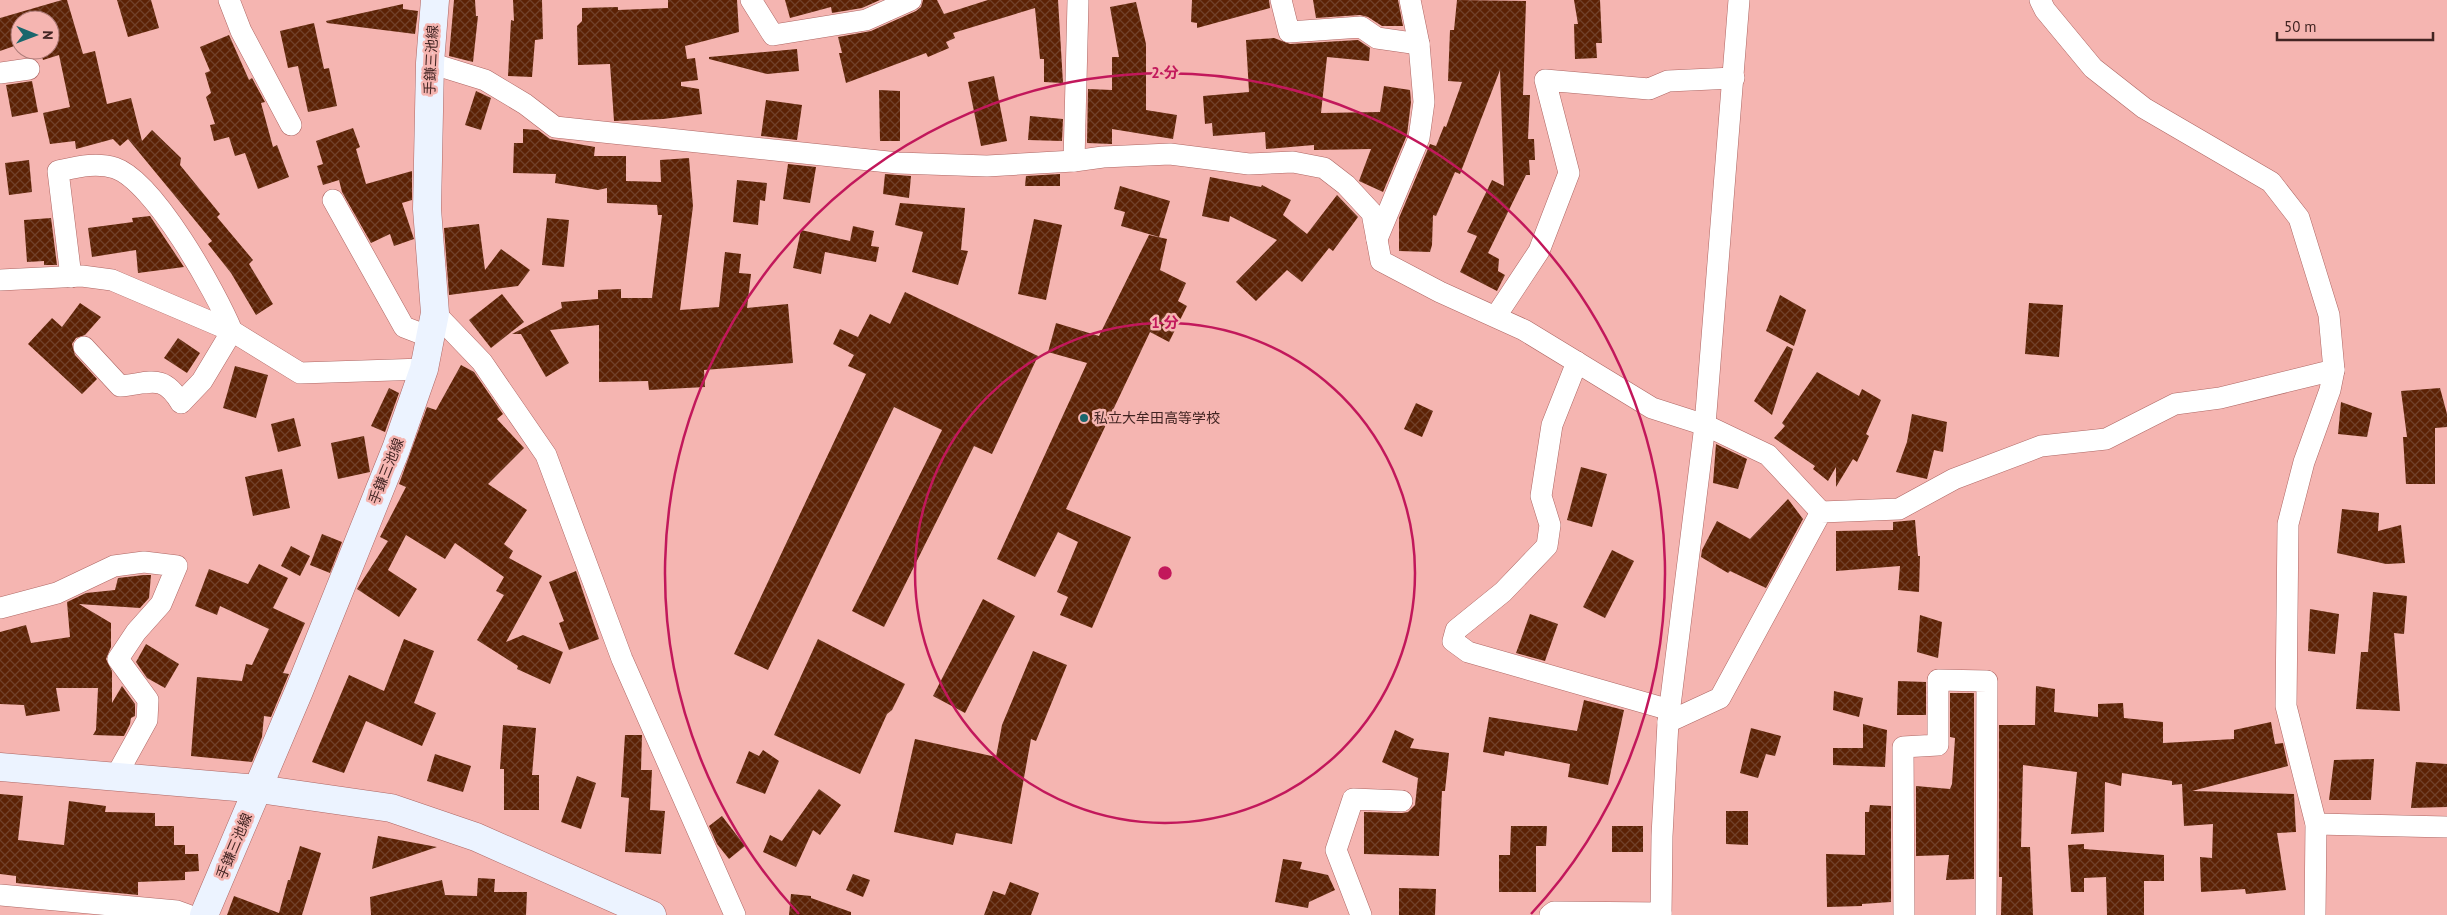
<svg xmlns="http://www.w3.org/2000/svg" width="2447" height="915" font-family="'PT Sans','Noto Sans JP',sans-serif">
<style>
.building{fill:url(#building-cross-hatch)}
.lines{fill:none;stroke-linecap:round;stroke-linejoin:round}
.street-casing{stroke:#ae6663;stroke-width:22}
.secondary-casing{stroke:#ae6663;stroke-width:29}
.street{stroke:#fff;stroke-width:21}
.secondary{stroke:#ecf3ff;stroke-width:28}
.ring{fill:none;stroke:#c2185b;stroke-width:2.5}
.poi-dot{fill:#19676d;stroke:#f5b5b1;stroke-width:2}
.labels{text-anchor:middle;stroke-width:5;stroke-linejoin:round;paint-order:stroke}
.street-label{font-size:14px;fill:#422422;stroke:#f5b5b1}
.poi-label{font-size:14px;fill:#422422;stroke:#f5b5b1;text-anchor:start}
.centre{fill:#c2185b;stroke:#f5b5b1;stroke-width:2.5}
.ring-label{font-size:15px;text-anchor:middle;font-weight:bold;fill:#c2185b;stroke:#f5b5b1;stroke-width:5;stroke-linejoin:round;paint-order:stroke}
</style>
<defs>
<pattern id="building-cross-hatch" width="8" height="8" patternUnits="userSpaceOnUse" patternTransform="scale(1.25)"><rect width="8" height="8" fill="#5c2205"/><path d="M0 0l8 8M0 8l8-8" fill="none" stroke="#71412a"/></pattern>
</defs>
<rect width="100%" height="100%" fill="#f5b5b1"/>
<!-- building -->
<g class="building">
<polygon points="62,0 67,0 83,54 95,51 107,104 131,98 142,141 152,130 181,158 180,165 220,214 217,217 253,260 249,264 273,304 256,315 231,273 208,244 212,241 128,139 120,146 113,139 76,149 75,141 50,144 43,113 70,107 59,55 43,60 40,50 50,50 50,20 20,20 20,44 0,51 0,18"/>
<polygon points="117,0 151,0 159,28 128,37"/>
<polygon points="454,0 475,0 476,16 478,16 473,62 449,56"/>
<polygon points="513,0 542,0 543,39 535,40 532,77 508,76 511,20 514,21"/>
<polygon points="668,0 737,0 739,32 685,46 687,59 695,58 698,80 681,82 681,86 699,89 702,114 663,119 614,121 610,64 578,65 577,26 582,21 582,8 618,7 618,10 668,8"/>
<polygon points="785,0 880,0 862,8 832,13 831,7 790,18"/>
<polygon points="923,0 937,0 944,14 988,0 1058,0 1063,83 1044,82 1044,59 1040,59 1035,8 953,33 955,38 946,42 949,48 928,57 926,53 846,83 839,53 842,53 838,37 871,31 916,11 921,7"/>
<polygon points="1192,0 1269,0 1270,8 1197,28 1197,23 1191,22"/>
<polygon points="1313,0 1398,0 1403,26 1382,26 1368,17 1360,15 1316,18"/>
<polygon points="1457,0 1526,1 1523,95 1530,95 1528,139 1534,139 1535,160 1529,160 1530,175 1526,175 1488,253 1499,259 1498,271 1505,275 1497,291 1460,272 1477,236 1467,232 1492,180 1504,186 1500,70 1460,174 1455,172 1436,216 1433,215 1432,245 1430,252 1399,251 1399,218 1430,144 1436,146 1444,126 1446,127 1462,82 1448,81 1450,30 1454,30"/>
<polygon points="1574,0 1600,0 1602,43 1596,43 1597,58 1575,59 1574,24 1578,24"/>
<polygon points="1136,2 1146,44 1146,110 1177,115 1173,139 1112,129 1112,144 1087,143 1088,89 1112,90 1112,57 1119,57 1110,7"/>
<polygon points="403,4 403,9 418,11 415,34 327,23 326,21"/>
<polygon points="314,23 324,69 329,68 337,106 308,112 298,66 288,68 280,31"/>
<polygon points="229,35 249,80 252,78 265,102 261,103 273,147 277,145 289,177 258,189 245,153 235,156 229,137 214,141 210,125 215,124 206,97 211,93 205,73 210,71 200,47"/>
<polygon points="1274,38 1290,44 1358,40 1370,48 1369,61 1327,57 1321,113 1380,112 1384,86 1410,90 1411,102 1407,135 1383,192 1359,181 1371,149 1314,150 1314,145 1266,149 1265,132 1213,136 1212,123 1205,124 1203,96 1249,92 1246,40"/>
<polygon points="797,49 799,71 767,74 709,59 709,57"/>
<polygon points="994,76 1007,141 981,146 968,82"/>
<polygon points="32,81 38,112 12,117 6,85"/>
<polygon points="879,90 900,91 900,141 880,141"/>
<polygon points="476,91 491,98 481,130 465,125"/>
<polygon points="766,100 802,105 797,140 761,136"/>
<polygon points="1030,116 1063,119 1062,141 1028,140"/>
<polygon points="353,128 360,147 356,149 366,184 412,171 412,200 402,203 414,239 394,246 390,234 371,243 342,192 339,180 323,185 317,166 323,164 316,141"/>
<polygon points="523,129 538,130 550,139 595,147 594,156 626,156 626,181 661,182 660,160 689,158 693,206 680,310 719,307 725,252 741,254 739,273 751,274 747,308 788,304 793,363 704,370 705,387 649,390 648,381 599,382 599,325 550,330 569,363 546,377 521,334 512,334 562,308 561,302 598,299 598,290 621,289 621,298 652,298 662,215 658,215 657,205 607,203 607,188 598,190 555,183 556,174 513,173 514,143 523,143"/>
<polygon points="29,160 32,192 9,195 5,163"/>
<polygon points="788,164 816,167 810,203 783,199"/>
<polygon points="885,174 911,176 909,198 883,194"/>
<polygon points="1060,174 1060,186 1025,186 1026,176"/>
<polygon points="1210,177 1261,187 1262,185 1291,200 1283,215 1307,234 1337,195 1358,217 1333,251 1329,248 1302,282 1287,270 1256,301 1236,282 1277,240 1230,216 1229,222 1202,216"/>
<polygon points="737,180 767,183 765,201 760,200 758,225 733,222"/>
<polygon points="1120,186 1170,201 1159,237 1121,226 1125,212 1114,209"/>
<polygon points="900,203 965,208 961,250 968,251 958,285 912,272 923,232 895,225"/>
<polygon points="150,216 184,267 138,273 136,250 92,257 88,228 133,222 132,218"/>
<polygon points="51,218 57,265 44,265 44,261 27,262 24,220"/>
<polygon points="547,218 569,220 564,267 542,265"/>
<polygon points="1034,219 1062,225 1046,300 1018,294"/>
<polygon points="479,224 485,270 501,249 530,270 518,286 449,295 444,228"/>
<polygon points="853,226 874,231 871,246 879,247 876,262 825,252 821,274 793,268 801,230 850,241"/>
<polygon points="1149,235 1167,239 1160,270 1186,283 1178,301 1187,306 1169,342 1150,332 1066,509 1131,537 1092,628 1060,615 1068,597 1057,592 1078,542 1058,532 1035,577 997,559 1087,363 1048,352 1056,323 1099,336"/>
<polygon points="905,292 1038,356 992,454 974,446 884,627 852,611 942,430 894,407 768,670 734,654 866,374 848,366 854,355 833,344 840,329 858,337 870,314 890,324"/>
<polygon points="502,294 524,322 491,348 469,320"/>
<polygon points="1780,295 1806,310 1794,346 1766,331"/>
<polygon points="80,303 101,317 85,335 76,338 72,344 75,355 97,379 82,394 28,344 52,318 62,327"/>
<polygon points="2029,303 2063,305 2059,357 2025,354"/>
<polygon points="178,338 200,353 187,373 164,358"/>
<polygon points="1787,346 1793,349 1772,415 1754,401"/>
<polygon points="461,365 474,372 503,414 497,419 524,448 488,484 527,510 504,544 513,551 509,558 542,576 506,642 523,635 563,652 550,684 517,669 518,666 477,640 504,595 496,591 504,577 455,543 445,559 406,535 388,570 417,589 399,617 357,589 388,541 380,537 406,487 399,484 427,407 436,410"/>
<polygon points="235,366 268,375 256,418 223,408"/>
<polygon points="1817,372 1859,396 1862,389 1881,400 1866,434 1869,436 1857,462 1853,459 1836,487 1836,467 1828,481 1813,469 1815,466 1774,438 1785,426 1782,423"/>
<polygon points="389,388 399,393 385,432 371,426"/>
<polygon points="2440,388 2447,414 2447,427 2435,428 2435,484 2406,484 2403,437 2407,437 2401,391"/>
<polygon points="2341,402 2372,413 2367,437 2338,434"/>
<polygon points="1416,403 1433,411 1422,437 1404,429"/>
<polygon points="1912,414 1947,422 1943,452 1934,450 1927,479 1896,472 1907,442"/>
<polygon points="294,418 301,446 278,452 271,424"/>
<polygon points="364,436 370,472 338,479 331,443"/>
<polygon points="1716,444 1747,459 1738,489 1713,483"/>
<polygon points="1581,467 1607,474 1592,527 1567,520"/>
<polygon points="282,469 290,508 253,516 245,477"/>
<polygon points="1788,499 1803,519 1766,588 1730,571 1728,573 1701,557 1702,550 1717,521 1750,539"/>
<polygon points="2342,509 2379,513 2378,531 2401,525 2405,563 2386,564 2337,553"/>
<polygon points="1915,520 1918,556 1920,556 1919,592 1898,590 1900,566 1836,571 1836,531 1893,530 1893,522"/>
<polygon points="322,534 342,542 330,573 310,565"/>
<polygon points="291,546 310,556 300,576 281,566"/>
<polygon points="1612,550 1634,561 1605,618 1583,607"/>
<polygon points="259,564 288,578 273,608 305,623 283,673 289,674 271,717 264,716 262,737 252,762 191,756 197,677 242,681 246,664 252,665 269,629 220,606 217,615 195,606 209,569 248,584"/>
<polygon points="576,571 599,639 569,650 559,623 564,621 549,582"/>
<polygon points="144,575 151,575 149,598 140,608 79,604 111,623 111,647 106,659 112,671 112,703 122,686 135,704 135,716 131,718 130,724 124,736 93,735 96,730 98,688 56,688 60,711 26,716 24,705 0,704 0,632 26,625 31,643 70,637 67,602 86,593 115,590 118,578"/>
<polygon points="2373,592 2407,596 2404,634 2394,633 2400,711 2356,709 2361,652 2368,652"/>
<polygon points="983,599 1015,616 965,713 933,696"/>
<polygon points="2310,609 2339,614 2335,654 2308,651"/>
<polygon points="1530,614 1558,624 1545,661 1516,653"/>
<polygon points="1920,615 1942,622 1938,658 1917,652"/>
<polygon points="404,639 434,651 414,703 436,713 422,746 366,721 344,773 312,762 349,675 384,691"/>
<polygon points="818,639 905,684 892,710 887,714 860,774 774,735"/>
<polygon points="146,644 179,664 165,688 147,678 136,662"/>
<polygon points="1033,651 1067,665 1036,741 1031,739 1012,844 956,833 953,845 894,832 915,739 996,757 1002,725"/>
<polygon points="1898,681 1926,682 1926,715 1897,715"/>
<polygon points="2036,686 2055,689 2054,712 2098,717 2098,704 2123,703 2124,718 2163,722 2163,743 2234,739 2234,730 2271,722 2275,744 2283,743 2288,766 2192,791 2294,794 2296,832 2277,833 2286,890 2246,894 2245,889 2201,892 2200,857 2212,858 2213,824 2184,826 2182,784 2172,785 2172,781 2122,773 2121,786 2105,782 2104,832 2071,834 2077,772 2023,765 2021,847 2030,847 2033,915 2001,915 2002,877 1999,877 1999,725 2035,725"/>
<polygon points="1834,691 1863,698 1859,717 1833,710"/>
<polygon points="1950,693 1974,693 1974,879 1946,880 1949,855 1916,856 1916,786 1950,789 1952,784 1955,738 1950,737"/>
<polygon points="1584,700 1624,710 1608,785 1568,777 1570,764 1505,751 1504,756 1483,752 1489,717 1577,731"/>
<polygon points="1863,724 1887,730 1885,767 1833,765 1833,748 1863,748"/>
<polygon points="503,725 536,728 532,775 539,775 539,810 504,810 504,769 500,769"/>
<polygon points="1751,728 1781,736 1775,756 1766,754 1758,778 1740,773"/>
<polygon points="1395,730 1414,739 1410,748 1449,753 1445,791 1442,791 1439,856 1364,854 1364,812 1402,813 1408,812 1415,805 1418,778 1382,762"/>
<polygon points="625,735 642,735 641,770 652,770 650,810 665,811 661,854 625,852 629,798 621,797"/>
<polygon points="763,750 779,761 765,794 736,783 749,751 759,756"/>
<polygon points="435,754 471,766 463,792 427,781"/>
<polygon points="2374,759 2371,800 2329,800 2334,760"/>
<polygon points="2416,762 2447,764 2447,807 2411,808"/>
<polygon points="577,776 596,783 581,829 561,822"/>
<polygon points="819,789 841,805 820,835 813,830 796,867 763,852 770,835 782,841"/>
<polygon points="0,794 23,796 18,840 64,845 69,801 106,806 105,812 155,813 155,826 174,826 174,845 185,845 185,854 198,854 199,871 185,872 185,880 138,882 138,895 16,883 16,876 0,874"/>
<polygon points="1870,805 1891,806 1891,902 1862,904 1862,906 1827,907 1826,854 1865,855 1865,812 1869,812"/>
<polygon points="1726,811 1748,811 1748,845 1726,844"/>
<polygon points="722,816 745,846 729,859 717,844 709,826"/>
<polygon points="1511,826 1547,826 1546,846 1536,846 1536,892 1499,892 1499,855 1510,855"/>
<rect x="1612" y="826" width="31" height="26"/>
<polygon points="378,836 437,847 372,869"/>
<polygon points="2084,844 2084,849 2164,855 2164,881 2144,881 2144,915 2107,915 2106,877 2084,878 2084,892 2071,892 2068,845"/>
<polygon points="300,846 321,853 302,915 227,915 234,896 279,913 288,880 290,880"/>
<polygon points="1283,859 1302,862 1300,869 1328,875 1335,890 1309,902 1308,908 1275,902"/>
<polygon points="853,874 870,880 863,897 846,890"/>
<polygon points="478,878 495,879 494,892 527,892 526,915 371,915 370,897 442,880 445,895 477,896"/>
<polygon points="1010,882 1039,893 1031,915 984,915 993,891 1005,895"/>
<polygon points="1399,888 1436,889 1435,915 1399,915"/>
<polygon points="791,894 811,896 811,898 851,912 851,915 789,915"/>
</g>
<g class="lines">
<!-- street casing -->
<g class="street-casing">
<g id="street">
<polyline points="229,0 241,31 291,125"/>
<polyline points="751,0 773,35 866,20 911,0"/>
<polyline points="1281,0 1289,32 1361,27 1377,38 1419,44"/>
<polyline points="2040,0 2045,10 2093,68 2144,108 2271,182 2299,218 2329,315 2334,370 2330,390 2304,462 2288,524 2286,706 2316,824 2315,915"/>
<polyline points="430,63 485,80 525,104 555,127 898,163 987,166 1074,161 1103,157 1170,154 1249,164 1293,162 1324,168 1346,185 1372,213 1381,261 1440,292 1524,330 1652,408 1705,425 1768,455 1821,512"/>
<polyline points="0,73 29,69"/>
<polyline points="1074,161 1078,1"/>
<polyline points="333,200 404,327 430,337"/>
<polyline points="1377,239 1419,138 1424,102 1419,44 1410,0"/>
<path d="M71 277 58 171C77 167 96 162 115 168 154 181 216 292 232 331L202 381 181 403C163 373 151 383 120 386L84 347"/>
<polyline points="0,280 82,276 112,280 232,331 300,373 424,369"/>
<polyline points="435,313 482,362 546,455 622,659 735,915"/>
<polyline points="1496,316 1539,251 1569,173 1545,80 1649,89 1668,81 1734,78"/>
<polyline points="1577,362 1552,425 1541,496 1550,525 1547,546 1503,592 1456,630 1453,641 1468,652 1670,710"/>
<polyline points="0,608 57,593 114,566 144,562 177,566 161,604 136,632 118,659 148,700 147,720 116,776"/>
<polyline points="1668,722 1720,698 1821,512 1899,509 1954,479 2041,446 2106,439 2175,404 2220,398 2334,370"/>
<polyline points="2316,824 2447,827"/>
<polyline points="0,895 177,911 188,915"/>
<polyline points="1361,915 1336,850 1353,799 1402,801"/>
<polyline points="1550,915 1554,912 1661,913"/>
<polyline points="1661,915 1662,836 1668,722 1705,425 1739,0"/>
<polyline points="1904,915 1903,747 1938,745 1938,680 1987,681 1986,915"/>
</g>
</g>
<!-- secondary casing -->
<g class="secondary-casing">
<g id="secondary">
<polyline points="0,767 259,789 391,808 476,837 652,915"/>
<polyline points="204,915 299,691 396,449 424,369 435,313 427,209 430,63 435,0"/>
</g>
</g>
<!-- street -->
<use href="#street" class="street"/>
<!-- secondary -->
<use href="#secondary" class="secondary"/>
</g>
<!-- distance rings -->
<g class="ring">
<circle cx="1165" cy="573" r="250"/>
<path d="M799 914A500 500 0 1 1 1531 914"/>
</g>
<!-- markers -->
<circle class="poi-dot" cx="1084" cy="418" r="5"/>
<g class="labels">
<!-- street labels -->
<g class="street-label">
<text transform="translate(431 60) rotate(-87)" y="5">手鎌三池線</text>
<text transform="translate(386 471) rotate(-68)" y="5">手鎌三池線</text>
<text transform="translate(234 846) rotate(-67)" y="5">手鎌三池線</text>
</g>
<!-- poi labels -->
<g class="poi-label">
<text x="1094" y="423">私立大牟田高等学校</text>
</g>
</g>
<circle cx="1165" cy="573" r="8" class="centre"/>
<g class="ring-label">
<text x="1165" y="78">2 分</text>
<text x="1165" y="328">1 分</text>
</g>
<!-- north arrow -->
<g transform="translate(35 35) rotate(91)"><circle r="24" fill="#f5b5b1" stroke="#ad7b78"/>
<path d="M0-4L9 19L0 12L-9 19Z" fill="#19676d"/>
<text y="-8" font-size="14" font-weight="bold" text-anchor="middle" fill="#422422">N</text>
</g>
<!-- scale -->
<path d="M2277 32v8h156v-8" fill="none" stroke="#422422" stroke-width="2.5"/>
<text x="2284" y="32" font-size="15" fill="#422422" stroke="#f5b5b1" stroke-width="4" paint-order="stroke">50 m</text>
</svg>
